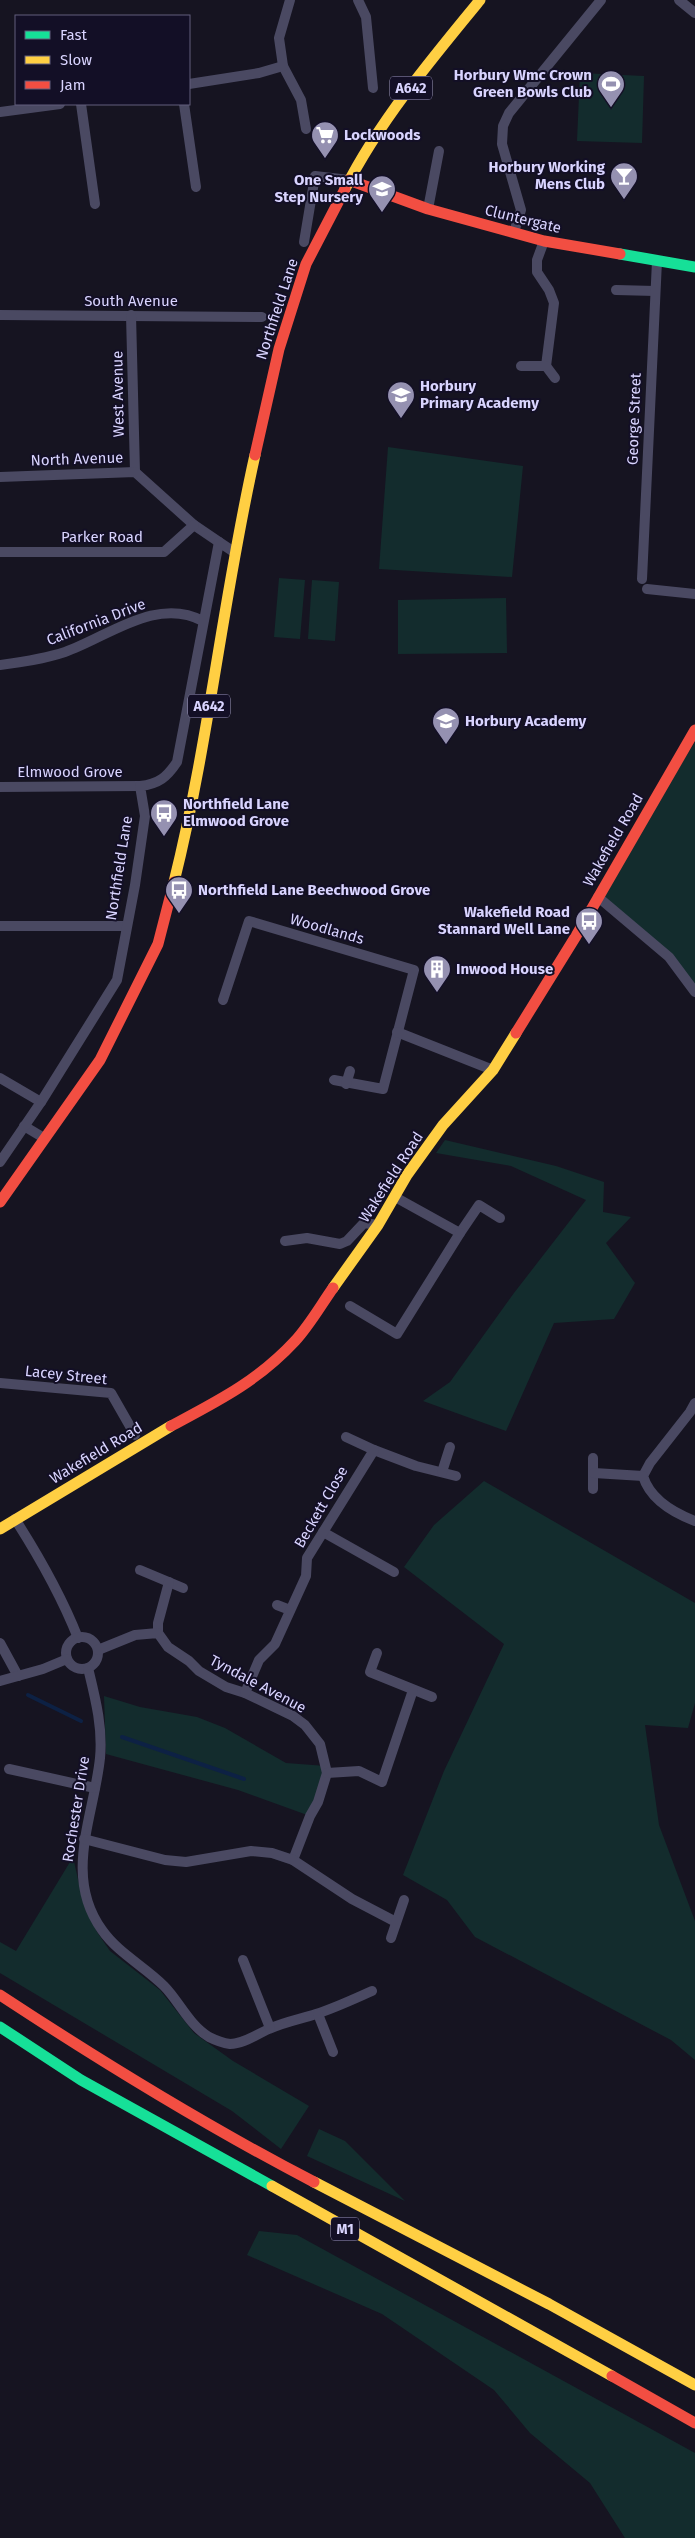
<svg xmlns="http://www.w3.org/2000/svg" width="695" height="2538" font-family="'Fira Sans',sans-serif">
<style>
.green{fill:#132c2d}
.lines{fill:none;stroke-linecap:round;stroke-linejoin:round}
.stream{stroke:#0d2144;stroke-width:4}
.street{stroke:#4a4962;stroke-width:10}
.fast{stroke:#16e098;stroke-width:11}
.slow{stroke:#ffcf43;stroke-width:11}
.jam{stroke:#f24e42;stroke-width:11}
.labels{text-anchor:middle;stroke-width:4;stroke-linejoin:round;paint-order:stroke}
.shield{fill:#130f26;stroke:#9e99be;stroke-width:1}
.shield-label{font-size:14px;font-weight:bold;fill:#d9d4ff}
.poi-label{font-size:15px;font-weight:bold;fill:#d9d4ff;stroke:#130f26;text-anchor:start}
.street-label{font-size:15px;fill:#d9d4ff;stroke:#130f26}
</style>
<rect width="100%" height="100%" fill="#161421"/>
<!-- green -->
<g class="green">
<polygon points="580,73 644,76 642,143 577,141"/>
<polygon points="388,447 523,466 512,577 379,569"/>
<polygon points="279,578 305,580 300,639 274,637"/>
<polygon points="312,580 339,582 335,641 308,639"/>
<polygon points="506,598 507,653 398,654 398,600"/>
<polygon points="695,742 695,993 669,957 598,897"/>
<polygon points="445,1140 556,1166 604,1182 603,1212 631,1217 606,1243 635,1283 614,1319 554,1323 506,1431 423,1401 450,1382 514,1293 586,1200 511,1166 436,1153"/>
<polygon points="484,1481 695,1603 695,1703 688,1728 645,1725 659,1825 695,1921 695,2060 671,2040 475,1937 447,1900 403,1875 444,1771 504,1644 404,1567 434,1525"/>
<polygon points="104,1696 140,1707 197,1717 225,1728 286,1763 326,1766 310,1816 238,1790 106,1754"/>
<polygon points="73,1857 82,1897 97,1932 110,1951 160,1990 194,2033 233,2061 309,2106 281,2149 232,2111 0,1973 0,1942 16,1951"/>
<polygon points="319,2129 345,2141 405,2201 307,2156"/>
<polygon points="259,2231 297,2235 695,2453 695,2538 625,2538 590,2483 530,2433 494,2390 382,2314 247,2255"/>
</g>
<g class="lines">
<!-- stream -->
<g class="stream">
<polyline points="28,1695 81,1721"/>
<polyline points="122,1737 244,1779"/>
</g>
<!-- street -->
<g class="street">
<polyline points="358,0 366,17 373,88"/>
<polyline points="679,0 695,13"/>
<polyline points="283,66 301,100 306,129"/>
<polyline points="189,84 259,73 283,66 279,38 290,0"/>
<polyline points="81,104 95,204"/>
<polyline points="184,104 196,187"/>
<polyline points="0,112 60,104"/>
<polyline points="428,209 439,151"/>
<polyline points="514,232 521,210 502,144 503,126 509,113 601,0"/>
<polyline points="544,241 537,260 537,272 549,290 554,303 546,366"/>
<polyline points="304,242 315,176 349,180"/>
<polyline points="616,290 655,291"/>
<polyline points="0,315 262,317"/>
<polyline points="131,315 135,472"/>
<polyline points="521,366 546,366 555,378"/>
<polyline points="0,477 135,472 194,525 219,542"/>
<polyline points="0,552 164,552 194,525"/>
<polyline points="642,579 657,261"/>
<polyline points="647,589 695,594"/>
<path d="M0 665C22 662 44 659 65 652 108 637 156 596 203 621"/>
<polyline points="0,787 140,786"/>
<polyline points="598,897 669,957 695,992"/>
<polyline points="0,926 125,926"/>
<polyline points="223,1000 249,921 414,970 383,1089 334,1080"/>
<polyline points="397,1032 493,1070"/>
<polyline points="0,1078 41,1102"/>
<polyline points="346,1084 350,1071"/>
<polyline points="24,1126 44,1138"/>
<path d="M0 1162 41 1102 117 980 135 885 145 816 140 786C159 784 167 777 177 762L219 542 234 552"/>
<polyline points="395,1197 460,1233 479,1205 500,1218"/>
<polyline points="285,1241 307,1238 340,1244 347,1241 364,1223 378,1225"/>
<polyline points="350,1306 397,1334 460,1233"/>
<polyline points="0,1383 111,1393 135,1435"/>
<path d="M695 1403 690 1412 650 1463 643 1476C650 1499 674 1513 695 1521"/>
<polyline points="374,1450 416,1466 456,1476"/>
<polyline points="593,1458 593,1489"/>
<polyline points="442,1472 450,1447"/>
<polyline points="594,1473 643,1476"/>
<path d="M15 1519C40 1558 61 1595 78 1638"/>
<polyline points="323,1532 394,1572"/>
<polyline points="140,1570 183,1588"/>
<polyline points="277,1605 290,1610"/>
<polyline points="158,1633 158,1623 169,1582"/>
<circle cx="82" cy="1653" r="16"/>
<polyline points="0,1643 18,1676"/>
<polyline points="98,1650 135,1635 158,1633 168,1647 189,1661 199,1671 226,1687 245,1693 293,1716 305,1725 320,1744 327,1773 318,1802 310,1816 293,1860"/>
<polyline points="377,1653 370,1672 432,1697"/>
<path d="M88 1668C95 1697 103 1727 100 1758 94 1816 63 1876 102 1930 118 1953 144 1966 164 1986 179 2001 189 2025 209 2037 215 2040 223 2043 230 2044 244 2044 257 2034 269 2029 284 2022 301 2019 316 2014 335 2008 354 1999 372 1991"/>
<polyline points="0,1681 43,1669 67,1659"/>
<polyline points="245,1693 259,1660 275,1644 306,1576 307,1558 374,1450 346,1437"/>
<polyline points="9,1769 95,1788"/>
<polyline points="327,1773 359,1771 382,1782 413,1690"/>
<polyline points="84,1839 165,1860 186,1862 251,1851 272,1853 293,1860 352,1899 396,1922"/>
<polyline points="391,1938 404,1900"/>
<polyline points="243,1960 270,2028"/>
<polyline points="318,2014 333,2052"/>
</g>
<!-- fast -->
<g class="fast">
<polyline points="620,254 695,267"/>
<polyline points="0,2027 81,2080 272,2186"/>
</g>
<!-- slow -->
<g class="slow">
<path d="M345 189C378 123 433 57 480 0"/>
<path d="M174 882C209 742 223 596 255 455"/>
<polyline points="333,1288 378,1225 407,1175 443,1125 493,1070 516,1033"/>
<polyline points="0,1529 171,1426"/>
<polyline points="314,2182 549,2304 695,2385"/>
<polyline points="272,2186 612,2376"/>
</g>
<!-- jam -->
<g class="jam">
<polyline points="349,180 428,209 544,241 620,254"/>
<polyline points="255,455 279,349 306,264 345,189"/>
<polyline points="516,1033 576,936 695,730"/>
<polyline points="0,1202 100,1060 158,944 174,882"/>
<path d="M171 1426C218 1401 258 1381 295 1341 309 1326 321 1305 333 1288"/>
<path d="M0 1995C102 2062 206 2126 314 2182"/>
<polyline points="612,2376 695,2423"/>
</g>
</g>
<!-- icons -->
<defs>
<g id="stadium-pin" transform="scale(1.4375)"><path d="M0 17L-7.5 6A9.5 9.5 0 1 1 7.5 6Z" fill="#9591b1" stroke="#130f26"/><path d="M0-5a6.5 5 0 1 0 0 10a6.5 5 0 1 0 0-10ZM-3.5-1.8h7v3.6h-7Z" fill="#fff"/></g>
<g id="supermarket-pin" transform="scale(1.4375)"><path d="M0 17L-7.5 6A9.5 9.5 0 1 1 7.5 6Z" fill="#9591b1" stroke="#130f26"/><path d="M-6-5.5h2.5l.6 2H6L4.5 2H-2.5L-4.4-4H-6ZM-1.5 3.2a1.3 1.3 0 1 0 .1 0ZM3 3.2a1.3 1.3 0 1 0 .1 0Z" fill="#fff"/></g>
<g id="bar-pin" transform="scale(1.4375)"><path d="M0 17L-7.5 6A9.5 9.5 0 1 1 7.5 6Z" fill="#9591b1" stroke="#130f26"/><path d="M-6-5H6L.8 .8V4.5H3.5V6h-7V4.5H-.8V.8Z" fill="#fff"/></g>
<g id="school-pin" transform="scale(1.4375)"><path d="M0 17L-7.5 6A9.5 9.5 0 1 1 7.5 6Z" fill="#9591b1" stroke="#130f26"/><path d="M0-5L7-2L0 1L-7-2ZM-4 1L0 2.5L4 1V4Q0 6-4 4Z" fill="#fff"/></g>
<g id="bus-pin" transform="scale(1.4375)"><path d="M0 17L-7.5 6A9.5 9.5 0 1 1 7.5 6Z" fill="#9591b1" stroke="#130f26"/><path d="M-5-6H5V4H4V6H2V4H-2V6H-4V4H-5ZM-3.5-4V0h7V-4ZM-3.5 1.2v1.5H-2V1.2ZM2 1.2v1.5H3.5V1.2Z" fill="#fff"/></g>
<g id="building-pin" transform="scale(1.4375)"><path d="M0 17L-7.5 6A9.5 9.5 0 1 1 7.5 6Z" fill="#9591b1" stroke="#130f26"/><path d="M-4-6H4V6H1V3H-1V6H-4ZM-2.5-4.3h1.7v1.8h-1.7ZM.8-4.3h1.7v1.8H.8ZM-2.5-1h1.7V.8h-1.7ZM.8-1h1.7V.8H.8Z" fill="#fff"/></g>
</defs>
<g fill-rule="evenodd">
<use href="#stadium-pin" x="611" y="84"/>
<use href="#supermarket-pin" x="325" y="135"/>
<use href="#bar-pin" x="624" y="176"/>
<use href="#school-pin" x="382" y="189"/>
<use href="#school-pin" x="401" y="395"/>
<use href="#school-pin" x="446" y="721"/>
<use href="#bus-pin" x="164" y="813"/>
<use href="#bus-pin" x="179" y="890"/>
<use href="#bus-pin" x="589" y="921"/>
<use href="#building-pin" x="437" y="969"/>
</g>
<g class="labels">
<!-- shield labels -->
<g class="shield">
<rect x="390" y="76.5" width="42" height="23" rx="4"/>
<rect x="188" y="694.5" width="42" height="23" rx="4"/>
<rect x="331" y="2217.5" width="28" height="23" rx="4"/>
</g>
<g class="shield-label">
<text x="411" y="93">A642</text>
<text x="209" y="711">A642</text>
<text x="345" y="2234">M1</text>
</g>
<!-- poi labels -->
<g class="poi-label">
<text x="592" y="80" text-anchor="end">Horbury Wmc Crown<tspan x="592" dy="17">Green Bowls Club</tspan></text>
<text x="344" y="140">Lockwoods</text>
<text x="605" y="172" text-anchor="end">Horbury Working<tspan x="605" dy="17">Mens Club</tspan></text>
<text x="363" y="185" text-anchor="end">One Small<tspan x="363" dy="17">Step Nursery</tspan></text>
<text x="420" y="391">Horbury<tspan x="420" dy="17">Primary Academy</tspan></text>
<text x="465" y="726">Horbury Academy</text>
<text x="183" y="809">Northfield Lane<tspan x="183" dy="17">Elmwood Grove</tspan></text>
<text x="198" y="895">Northfield Lane Beechwood Grove</text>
<text x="570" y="917" text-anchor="end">Wakefield Road<tspan x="570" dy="17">Stannard Well Lane</tspan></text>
<text x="456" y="974">Inwood House</text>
</g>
<!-- street labels -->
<g class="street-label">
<text transform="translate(523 219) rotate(14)" y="5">Cluntergate</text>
<text x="131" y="306">South Avenue</text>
<text transform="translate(277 309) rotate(-72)" y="5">Northfield Lane</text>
<text transform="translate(118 394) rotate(-91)" y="5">West Avenue</text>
<text transform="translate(634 419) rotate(-88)" y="5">George Street</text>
<text transform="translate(77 459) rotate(-2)" y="5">North Avenue</text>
<text x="102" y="542">Parker Road</text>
<text transform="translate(96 622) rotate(-21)" y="5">California Drive</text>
<text x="70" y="777">Elmwood Grove</text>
<text transform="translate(613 840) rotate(-60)" y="5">Wakefield Road</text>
<text transform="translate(119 868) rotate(-81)" y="5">Northfield Lane</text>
<text transform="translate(327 929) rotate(16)" y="5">Woodlands</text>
<text transform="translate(391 1177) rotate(-57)" y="5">Wakefield Road</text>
<text transform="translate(66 1375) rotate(6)" y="5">Lacey Street</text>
<text transform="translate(96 1453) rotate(-31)" y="5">Wakefield Road</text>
<text transform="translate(321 1507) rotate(-60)" y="5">Beckett Close</text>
<text transform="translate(258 1684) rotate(28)" y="5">Tyndale Avenue</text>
<text transform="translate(76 1809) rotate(-81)" y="5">Rochester Drive</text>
</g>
</g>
<!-- legend -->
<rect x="15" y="15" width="175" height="90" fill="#130f26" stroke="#625e7d"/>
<rect x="25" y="31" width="25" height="8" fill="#16e098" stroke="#625e7d"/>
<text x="60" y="40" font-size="15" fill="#d9d4ff">Fast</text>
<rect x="25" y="56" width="25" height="8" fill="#ffcf43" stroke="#625e7d"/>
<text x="60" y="65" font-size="15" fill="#d9d4ff">Slow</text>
<rect x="25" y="81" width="25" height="8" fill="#f24e42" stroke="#625e7d"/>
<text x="60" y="90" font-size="15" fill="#d9d4ff">Jam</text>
</svg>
